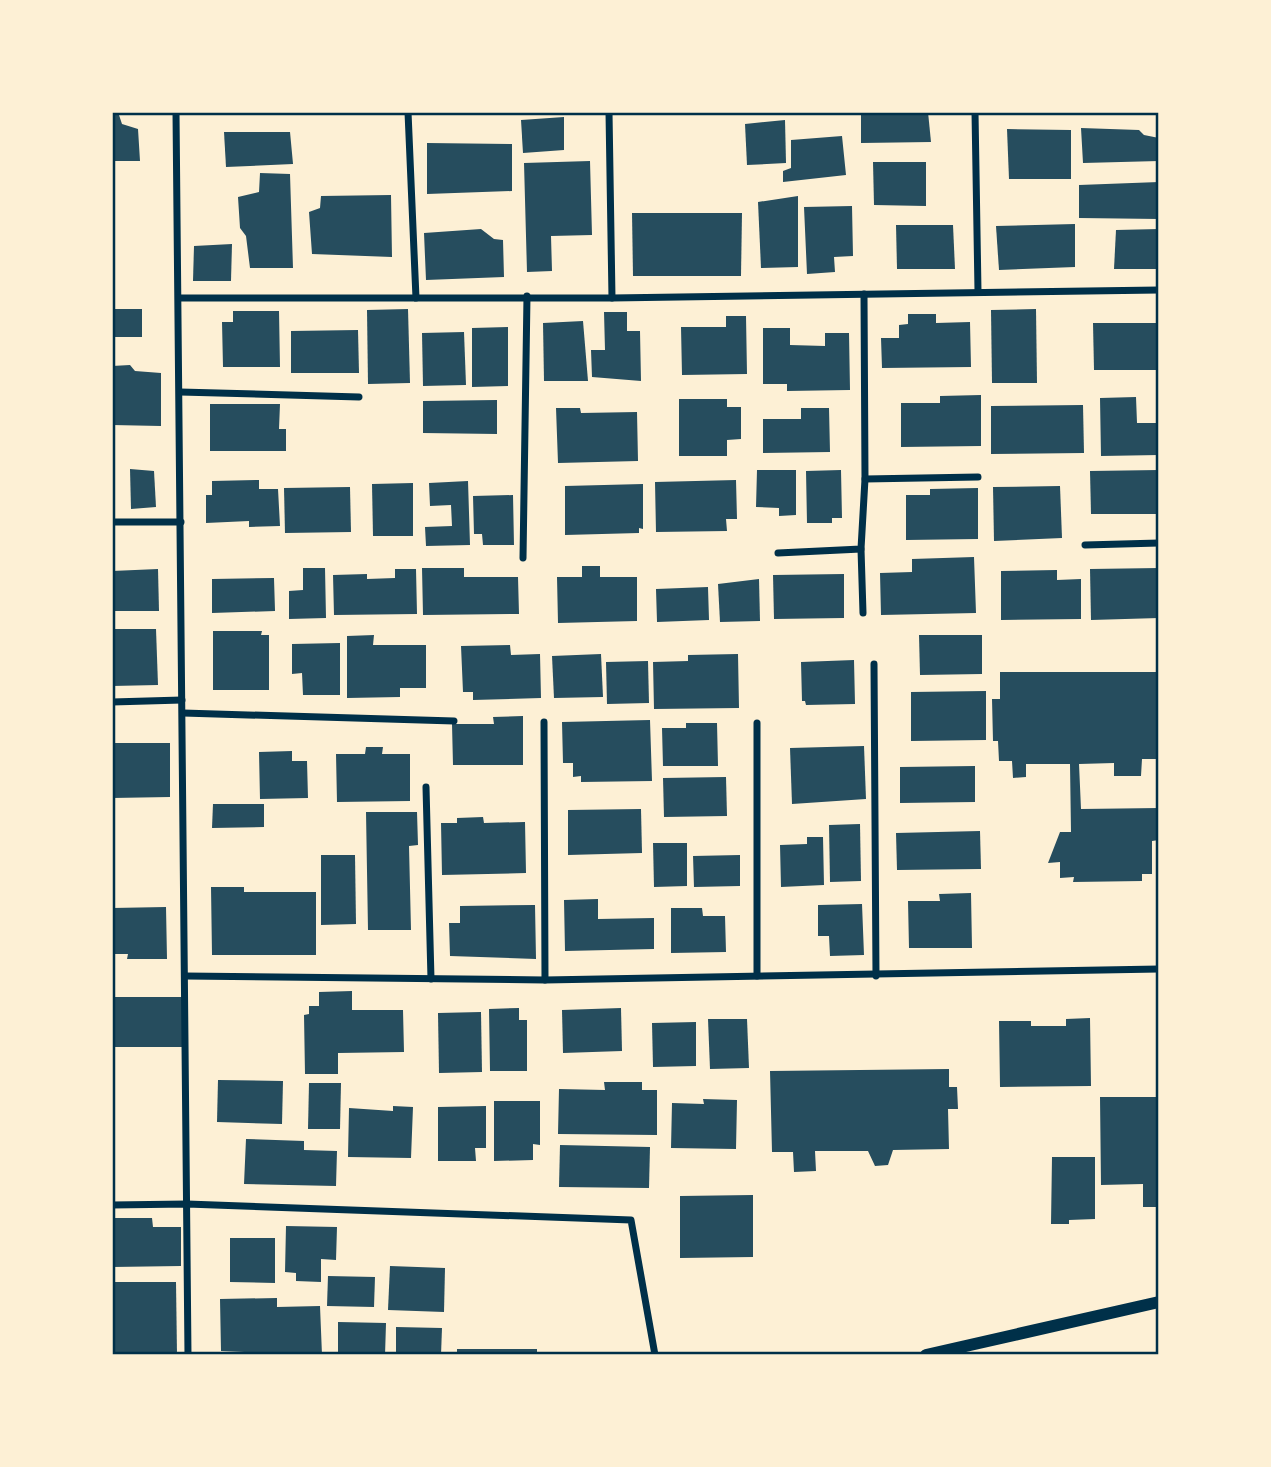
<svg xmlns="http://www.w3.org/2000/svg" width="1271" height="1467" font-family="'Fira Sans Condensed',sans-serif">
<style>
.building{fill:#264d5e}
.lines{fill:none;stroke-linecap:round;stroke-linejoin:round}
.minor{stroke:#003049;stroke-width:7}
.tertiary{stroke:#003049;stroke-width:12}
.neatline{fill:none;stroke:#003049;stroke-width:2.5}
</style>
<rect width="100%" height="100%" fill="#fdf0d5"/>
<!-- building -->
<g class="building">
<polygon points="112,112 118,112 122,124 138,129 140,161 112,161"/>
<polygon points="928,112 931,142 861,143 861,114"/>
<polygon points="564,117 564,150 523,153 521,120"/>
<polygon points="785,120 786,163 747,165 745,124"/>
<polygon points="1081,128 1139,130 1144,135 1159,138 1159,161 1083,163"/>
<polygon points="1007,129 1071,130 1071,179 1009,179"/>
<polygon points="224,132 290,132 293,164 226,167"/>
<polygon points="842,136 846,175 783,182 783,171 791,168 791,140"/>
<polygon points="427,143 512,144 512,191 427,194"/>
<polygon points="590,161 592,235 551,236 552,271 527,272 524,163"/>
<polygon points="873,162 926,162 926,206 874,205"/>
<polygon points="260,173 290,174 293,268 250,268 246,236 240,228 238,197 259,192"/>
<polygon points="1159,182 1159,219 1079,218 1079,185"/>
<polygon points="391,195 392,257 312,254 309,212 320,208 321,196"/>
<polygon points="798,196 798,267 761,268 758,202"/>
<polygon points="852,206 853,256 834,257 835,272 807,274 804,207"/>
<polygon points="632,213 742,213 741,276 633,276"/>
<polygon points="1075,224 1075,267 999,270 996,226"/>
<polygon points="896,225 953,225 955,269 897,269"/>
<polygon points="481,229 494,239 503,240 504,277 426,280 424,233"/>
<polygon points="1159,229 1159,269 1114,269 1116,230"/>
<polygon points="232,244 231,281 193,281 194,246"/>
<rect x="112" y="309" width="30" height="28"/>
<polygon points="408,309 410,383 368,384 367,310"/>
<polygon points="1036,309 1037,383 992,383 991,310"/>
<polygon points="233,311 279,311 280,367 223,367 222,322 233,322"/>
<polygon points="604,312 627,312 627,331 640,331 641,381 592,377 591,350 605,350"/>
<polygon points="908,314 936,314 936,323 970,322 971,367 882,368 881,338 899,338 899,325 908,324"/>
<polygon points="726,316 746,316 747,374 682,375 681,327 726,327"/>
<polygon points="583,321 588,381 544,381 543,323"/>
<polygon points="1093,323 1159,323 1159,370 1094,370"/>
<polygon points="508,327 508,386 472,387 472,328"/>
<polygon points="763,328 790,328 790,345 825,346 825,333 849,333 850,390 787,391 787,384 763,384"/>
<polygon points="358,330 359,373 291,373 291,331"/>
<polygon points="464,332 466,385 423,386 422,333"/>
<polygon points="130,365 135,371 161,373 161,426 112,425 112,366"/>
<polygon points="981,395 981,446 901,447 901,403 940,403 940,396"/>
<polygon points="1136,397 1137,423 1159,423 1159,455 1101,456 1100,398"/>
<polygon points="679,399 727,399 727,407 741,407 741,439 727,440 727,456 679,456"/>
<polygon points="497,400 497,434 423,433 423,401"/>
<polygon points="210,404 280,404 279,429 286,429 286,451 210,451"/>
<polygon points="1083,405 1084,453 991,454 991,406"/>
<polygon points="556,408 580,408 581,413 637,412 638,461 558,463"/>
<polygon points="801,408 829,408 830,452 763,453 763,419 801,419"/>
<polygon points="130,469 154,471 156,507 131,509"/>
<polygon points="757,470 796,470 796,515 779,516 779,508 756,507"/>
<polygon points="841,470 842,518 832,518 832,523 807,523 806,471"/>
<polygon points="1159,470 1159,514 1091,514 1090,471"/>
<polygon points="259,480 259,489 278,489 280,526 249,527 249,521 206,523 206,495 212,495 212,481"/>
<polygon points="736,480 737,519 726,519 727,531 656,532 655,482"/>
<polygon points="468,481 470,545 426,546 425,527 452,526 451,505 430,506 429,483"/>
<polygon points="413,483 413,536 373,536 372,484"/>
<polygon points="643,484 643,529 639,528 639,533 565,535 565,486"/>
<polygon points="1060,486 1062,538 994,541 993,487"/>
<polygon points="350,487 351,532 285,533 284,488"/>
<polygon points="978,488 978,539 906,540 906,495 930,495 930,489"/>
<polygon points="513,495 514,545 483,545 482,534 474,534 473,496"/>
<polygon points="974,557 976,613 881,615 880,573 912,572 912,559"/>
<polygon points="582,566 600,566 600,577 637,577 637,621 558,623 557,577 582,577"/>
<polygon points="303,568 325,568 326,618 289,619 289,591 303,590"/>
<polygon points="422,568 464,568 464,577 518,577 519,614 423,615"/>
<polygon points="1159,568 1159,618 1091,620 1090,569"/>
<polygon points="158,569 159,611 112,611 112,571"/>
<polygon points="395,569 416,569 417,614 334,615 333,575 367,574 367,579 395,578"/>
<polygon points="1057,570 1057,580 1081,579 1081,619 1001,620 1001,571"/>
<polygon points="844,574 844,618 774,619 773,575"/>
<polygon points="274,578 275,611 212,613 212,579"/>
<polygon points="759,579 760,621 720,622 718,584"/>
<polygon points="708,587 709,620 657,622 656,589"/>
<polygon points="112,629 156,629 158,685 112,686"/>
<polygon points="213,631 262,631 261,635 269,635 269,690 213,690"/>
<polygon points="374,635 373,645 426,645 426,688 400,688 400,697 347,698 347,636"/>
<polygon points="919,635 982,635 982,674 920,675"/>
<polygon points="340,643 340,695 303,695 302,673 292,674 292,644"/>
<polygon points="510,645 511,655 540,654 541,698 473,700 473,692 463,692 461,646"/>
<polygon points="601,654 603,697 554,698 552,656"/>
<polygon points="738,654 739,708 654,709 653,662 688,661 688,655"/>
<polygon points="854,660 855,704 806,705 805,701 802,701 801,662"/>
<polygon points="648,661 649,703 607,704 606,662"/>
<polygon points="1000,672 1159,672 1159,759 1142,759 1141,776 1114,776 1114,763 1079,764 1081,809 1159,808 1159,840 1152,841 1152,874 1142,874 1142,881 1073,882 1074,877 1060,878 1060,862 1048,863 1060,832 1071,832 1070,764 1026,764 1026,777 1013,778 1012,761 999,761 998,741 993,741 992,699 1000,699"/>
<polygon points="986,691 986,740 911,741 911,692"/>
<polygon points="523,716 523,765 453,765 452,724 494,724 493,717"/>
<polygon points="650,720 652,781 581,782 581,776 573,777 573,763 563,763 562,722"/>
<polygon points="686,723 717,723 718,766 663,766 662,728 686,728"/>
<polygon points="112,743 170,743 170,797 112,798"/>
<polygon points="864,746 866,799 792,804 790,748"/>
<polygon points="366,747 383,747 382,754 410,754 410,801 337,802 336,754 365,754"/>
<polygon points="292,751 292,761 307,761 308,798 260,799 259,752"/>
<polygon points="975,766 975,802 900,803 900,767"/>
<polygon points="726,777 727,816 664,817 663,778"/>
<polygon points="213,804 264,804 264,827 212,828"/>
<polygon points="641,809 642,853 568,855 568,810"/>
<polygon points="366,812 417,812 418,845 409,846 411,930 368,930"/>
<polygon points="483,817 484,823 525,822 526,873 442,875 441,823 457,823 457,818"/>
<polygon points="860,824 861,881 830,882 829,825"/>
<polygon points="980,831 981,869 897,870 896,833"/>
<polygon points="807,837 823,837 824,885 781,887 780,845 807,844"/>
<polygon points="653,843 687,843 687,886 654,887"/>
<polygon points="321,855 355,855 356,924 321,925"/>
<polygon points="740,855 740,886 694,887 693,856"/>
<polygon points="211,887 244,887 244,892 316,892 316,955 212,955"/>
<polygon points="971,893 972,948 909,948 908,901 940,901 939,894"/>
<polygon points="598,899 598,919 654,918 654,949 565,951 564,900"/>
<polygon points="862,904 864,955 830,956 829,936 818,936 818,905"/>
<polygon points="535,905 536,959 450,956 449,923 460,923 460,906"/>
<polygon points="166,907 167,959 127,959 128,954 112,954 112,908"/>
<polygon points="671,908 702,908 703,916 725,916 726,952 671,953"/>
<polygon points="352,991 352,1010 403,1010 404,1052 338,1053 338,1074 305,1074 304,1015 309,1014 309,1006 319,1006 319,992"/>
<polygon points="114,997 183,997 184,1047 115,1047"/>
<polygon points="519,1008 519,1020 527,1020 527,1071 490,1071 489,1009"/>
<polygon points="621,1008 622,1051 563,1053 562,1010"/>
<polygon points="481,1012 482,1072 439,1073 438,1013"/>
<polygon points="1090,1018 1091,1086 1000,1087 999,1021 1031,1021 1031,1026 1066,1026 1066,1019"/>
<polygon points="708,1019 747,1019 749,1068 710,1069"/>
<polygon points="696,1022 696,1066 653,1067 652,1023"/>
<polygon points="949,1069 949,1087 957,1087 958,1109 948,1109 949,1149 893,1150 888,1165 875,1166 868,1151 815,1151 816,1171 794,1172 793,1152 772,1152 770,1071"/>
<polygon points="218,1080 283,1081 282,1124 217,1122"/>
<polygon points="604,1082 642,1082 642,1090 657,1090 657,1135 558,1134 559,1089 605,1090"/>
<polygon points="309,1083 341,1083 340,1129 308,1129"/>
<polygon points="1100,1097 1159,1097 1159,1207 1143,1207 1143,1184 1101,1185"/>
<polygon points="703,1099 737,1100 736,1149 671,1148 672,1103 704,1104"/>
<polygon points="494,1101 540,1101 540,1145 533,1144 533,1160 494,1161"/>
<polygon points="393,1106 413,1107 411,1158 348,1157 349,1108 393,1111"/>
<polygon points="486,1106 486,1148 475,1148 476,1161 438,1161 438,1107"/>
<polygon points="246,1139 304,1141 304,1150 337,1151 336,1186 244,1184"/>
<polygon points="560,1145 650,1147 649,1188 559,1187"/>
<polygon points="1052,1157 1095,1157 1095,1219 1069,1220 1069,1224 1051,1224"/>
<polygon points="753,1195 753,1257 680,1258 680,1196"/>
<polygon points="115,1218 152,1218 153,1227 181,1227 181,1266 112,1267"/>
<polygon points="286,1226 337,1227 336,1260 321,1259 321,1282 296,1281 296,1273 285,1272"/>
<polygon points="230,1238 275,1238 275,1283 230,1282"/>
<polygon points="390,1266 445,1268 444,1312 388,1310"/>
<polygon points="328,1276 375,1277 374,1307 327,1306"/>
<polygon points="115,1282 176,1282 177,1355 112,1355"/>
<polygon points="277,1298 277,1307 320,1306 322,1355 221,1351 220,1299"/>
<polygon points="338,1322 386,1323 385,1355 338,1355"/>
<polygon points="396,1327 442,1328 441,1355 396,1355"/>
<rect x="457" y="1349" width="80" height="6"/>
</g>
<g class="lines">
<!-- minor -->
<g class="minor">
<polyline points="176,112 188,1355"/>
<polyline points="408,112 416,298"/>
<polyline points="609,112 612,298"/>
<polyline points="975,112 978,291"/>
<polyline points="179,298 612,298 1159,290"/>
<polyline points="180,392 359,397"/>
<polyline points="865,479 978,477"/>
<polyline points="112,522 181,522"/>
<polyline points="1085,545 1159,543"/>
<polyline points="861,549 863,613"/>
<polyline points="778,553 861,549 865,479 864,294"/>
<polyline points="523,558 527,296"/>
<polyline points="874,664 876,976"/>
<polyline points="112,702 182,700"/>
<polyline points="183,713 454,721"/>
<polyline points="544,722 545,980"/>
<polyline points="757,723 757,976"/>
<polyline points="426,787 431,979"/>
<polyline points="185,976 545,980 1159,969"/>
<polyline points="112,1205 187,1204 631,1220 655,1355"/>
</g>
<!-- tertiary -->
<polyline class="tertiary" points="926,1355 1159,1302"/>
</g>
<!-- border -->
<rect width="1271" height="1467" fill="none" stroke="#fdf0d5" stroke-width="228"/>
<rect x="114" y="114" width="1043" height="1239" class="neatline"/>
</svg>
